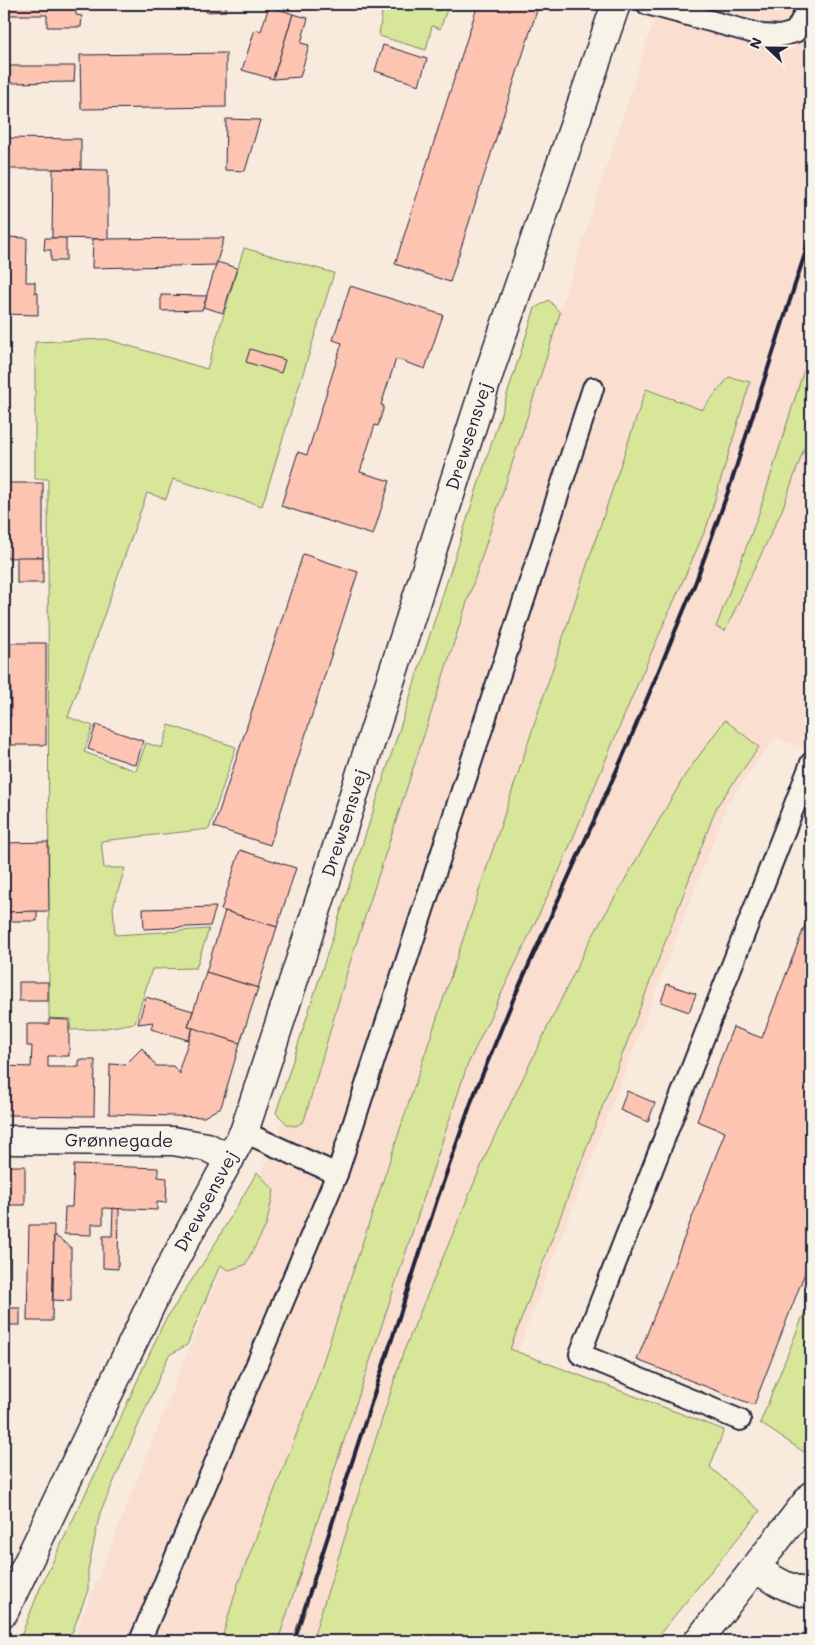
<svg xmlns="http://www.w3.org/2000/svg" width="815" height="1645" font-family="Mali,sans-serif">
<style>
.built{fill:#fadfd0}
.green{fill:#d7e699;stroke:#7c846a}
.building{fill:#fdc4b2;stroke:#22223b}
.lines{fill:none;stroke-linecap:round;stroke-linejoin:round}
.service-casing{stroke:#22223b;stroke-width:24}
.minor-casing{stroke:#22223b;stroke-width:31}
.service{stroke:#f7f3e8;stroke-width:20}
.minor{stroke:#f7f3e8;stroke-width:28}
.rail{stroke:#22223b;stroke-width:4}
.labels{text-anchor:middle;stroke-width:5;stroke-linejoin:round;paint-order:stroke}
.street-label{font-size:18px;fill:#22223b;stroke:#f7f3e8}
</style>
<rect width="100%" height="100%" fill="#f8eadd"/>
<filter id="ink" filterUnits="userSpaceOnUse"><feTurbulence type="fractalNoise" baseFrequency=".02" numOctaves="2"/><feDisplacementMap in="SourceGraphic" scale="10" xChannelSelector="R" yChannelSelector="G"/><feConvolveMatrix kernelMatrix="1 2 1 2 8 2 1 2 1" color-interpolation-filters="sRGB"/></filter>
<g filter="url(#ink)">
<!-- built -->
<polygon class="built" points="659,4 811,4 811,726 808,750 775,737 728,803 517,1353 443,1641 73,1641 226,1256 348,969"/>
<!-- green -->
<g class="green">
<polygon points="383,4 425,4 425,6 439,11 441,4 449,4 440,29 432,26 426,50 379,36"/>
<polygon points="244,248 334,273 262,506 173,479 166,499 147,493 68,717 93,726 84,752 136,771 146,743 162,748 169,725 236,747 209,829 101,841 104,868 125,868 113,907 115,935 209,929 196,968 152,969 135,1023 100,1029 70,1030 71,1019 49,1018 48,479 35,479 35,342 106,339 207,369"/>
<polygon points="549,300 560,313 547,356 348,969 304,1121 296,1126 288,1125 276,1113 535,308"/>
<polygon points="811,347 811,429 782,510 725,631 716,627 759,513"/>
<polygon points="729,377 750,382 707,526 635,690 558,874 467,1066 278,1641 221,1641 238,1584 313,1392 588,562 646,389 702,410"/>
<polygon points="725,720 759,747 717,806 510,1349 724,1430 710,1467 760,1511 654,1641 312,1641 403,1353 487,1152 588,944 685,775"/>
<polygon points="257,1172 274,1190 266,1226 245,1265 229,1270 220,1265 187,1345 169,1355 100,1513 88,1570 88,1590 69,1641 19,1641 41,1586 95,1474 164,1322 209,1254"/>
<polygon points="811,1296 811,1441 804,1452 760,1423"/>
<polygon points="811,1549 811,1573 803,1566"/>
</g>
<!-- building -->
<g class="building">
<polygon points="10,4 76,4 76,15 82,16 81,27 47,27 47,15 10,15"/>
<polygon points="206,4 226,4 226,11 206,12"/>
<rect x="295" y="4" width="41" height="1"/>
<polygon points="478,4 539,4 450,282 395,264"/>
<polygon points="269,6 293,14 273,79 242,70 255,29 261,31"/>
<polygon points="293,14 308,18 301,43 309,45 300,77 273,79"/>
<polygon points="383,45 427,59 419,85 375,71"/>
<polygon points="226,53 226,107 81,109 80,55"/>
<polygon points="9,66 75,66 74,82 10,83"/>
<polygon points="226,119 260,120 245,171 225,170"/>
<polygon points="4,138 81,139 81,169 4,169"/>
<polygon points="53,169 108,170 108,239 52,238"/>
<polygon points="4,237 27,238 26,282 35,282 35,293 38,293 38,315 4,314"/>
<polygon points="45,238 66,238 66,261 51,261 51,250 44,250"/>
<polygon points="224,238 216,265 92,268 93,239"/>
<polygon points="217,262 237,268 223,313 203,307"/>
<polygon points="350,286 443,315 425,369 396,359 381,405 384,406 378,426 375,425 360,472 390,481 373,535 281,506 298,452 307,455 342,343 333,340"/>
<polygon points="161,295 207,296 202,310 161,311"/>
<polygon points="250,349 285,360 281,373 246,362"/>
<polygon points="6,483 43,483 43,557 6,558"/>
<polygon points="303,554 358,572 270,845 214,827"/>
<rect x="17" y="557" width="26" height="26"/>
<polygon points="10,643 46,643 46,745 4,745 4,716 11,716"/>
<polygon points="96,725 143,741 136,765 88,749"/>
<polygon points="48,842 49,911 4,912 4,843"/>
<polygon points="240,850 296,868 277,927 221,910"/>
<polygon points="216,907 210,926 144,929 143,909"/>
<polygon points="811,909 811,1257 754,1405 637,1360 725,1132 697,1121 733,1027 762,1038"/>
<polygon points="37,911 37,921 4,921 4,912"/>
<polygon points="225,911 277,927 258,988 206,972"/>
<polygon points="206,972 258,988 240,1043 188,1027"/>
<rect x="19" y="982" width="29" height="19"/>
<polygon points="667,984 696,994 689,1012 661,1002"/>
<polygon points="146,997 193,1011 188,1027 193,1028 188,1040 151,1029 153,1022 138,1024"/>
<polygon points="49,1019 69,1020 69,1056 48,1056 48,1067 79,1067 79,1060 95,1060 94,1116 4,1115 4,1066 31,1067 32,1046 27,1046 27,1024 49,1024"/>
<polygon points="193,1028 240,1043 221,1107 204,1117 109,1114 110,1064 125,1065 142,1048 156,1066 173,1066 180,1074 180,1066"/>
<polygon points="627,1091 655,1103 648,1122 620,1110"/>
<polygon points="74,1165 158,1168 158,1177 167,1178 166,1203 157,1202 157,1210 103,1208 103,1224 92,1224 92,1235 64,1234 65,1207 72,1207"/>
<rect x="4" y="1166" width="21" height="39"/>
<polygon points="113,1208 119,1209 118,1269 103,1268 103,1236 112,1236"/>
<polygon points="4,1220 9,1220 8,1308 4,1308"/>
<polygon points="29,1225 54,1225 52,1321 27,1321"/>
<polygon points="54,1235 71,1247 71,1301 53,1300"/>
<rect x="4" y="1308" width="16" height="17"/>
</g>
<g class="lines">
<!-- service casing -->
<g class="service-casing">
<g id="service">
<polyline points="647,4 762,35 780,36 795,32 810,4"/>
<polyline points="244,1132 337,1174"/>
<polyline points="740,1420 580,1354 811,763"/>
<polyline points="140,1641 337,1174 593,388"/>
</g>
</g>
<!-- minor casing -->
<g class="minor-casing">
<g id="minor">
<path id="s1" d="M4 1140 173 1141 207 1147 230 1159"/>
<path d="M755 1568C773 1580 790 1590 811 1594"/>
<path id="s2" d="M4 1612 157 1292 244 1132 329 872 492 364 616 4"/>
<polyline points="698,1641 811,1496"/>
</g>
</g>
<!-- service -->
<use href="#service" class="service"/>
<!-- minor -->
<use href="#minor" class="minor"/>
<!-- rail -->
<polyline class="rail" points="294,1641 438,1197 472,1100 513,1000 624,754 696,581 729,489 811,235"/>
</g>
</g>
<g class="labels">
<!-- street labels -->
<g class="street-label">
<text dy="6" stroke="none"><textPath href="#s2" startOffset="1268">Drewsensvej</textPath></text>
<text dy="6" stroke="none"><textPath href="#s2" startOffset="862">Drewsensvej</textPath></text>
<text dy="6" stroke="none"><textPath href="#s1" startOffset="115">Grønnegade</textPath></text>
<text dy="6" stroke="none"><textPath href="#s2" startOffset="458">Drewsensvej</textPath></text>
</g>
</g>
<!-- margin -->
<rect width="815" height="1645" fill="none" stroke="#f7f3e8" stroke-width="20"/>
<rect x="10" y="10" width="795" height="1625" fill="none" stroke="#22223b" stroke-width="2" filter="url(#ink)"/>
<!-- north arrow -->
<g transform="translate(768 48) rotate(292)" stroke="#f7f3e8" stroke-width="4" paint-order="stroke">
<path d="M0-4L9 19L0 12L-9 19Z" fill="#22223b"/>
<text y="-8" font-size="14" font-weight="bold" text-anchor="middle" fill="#22223b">N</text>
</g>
</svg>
